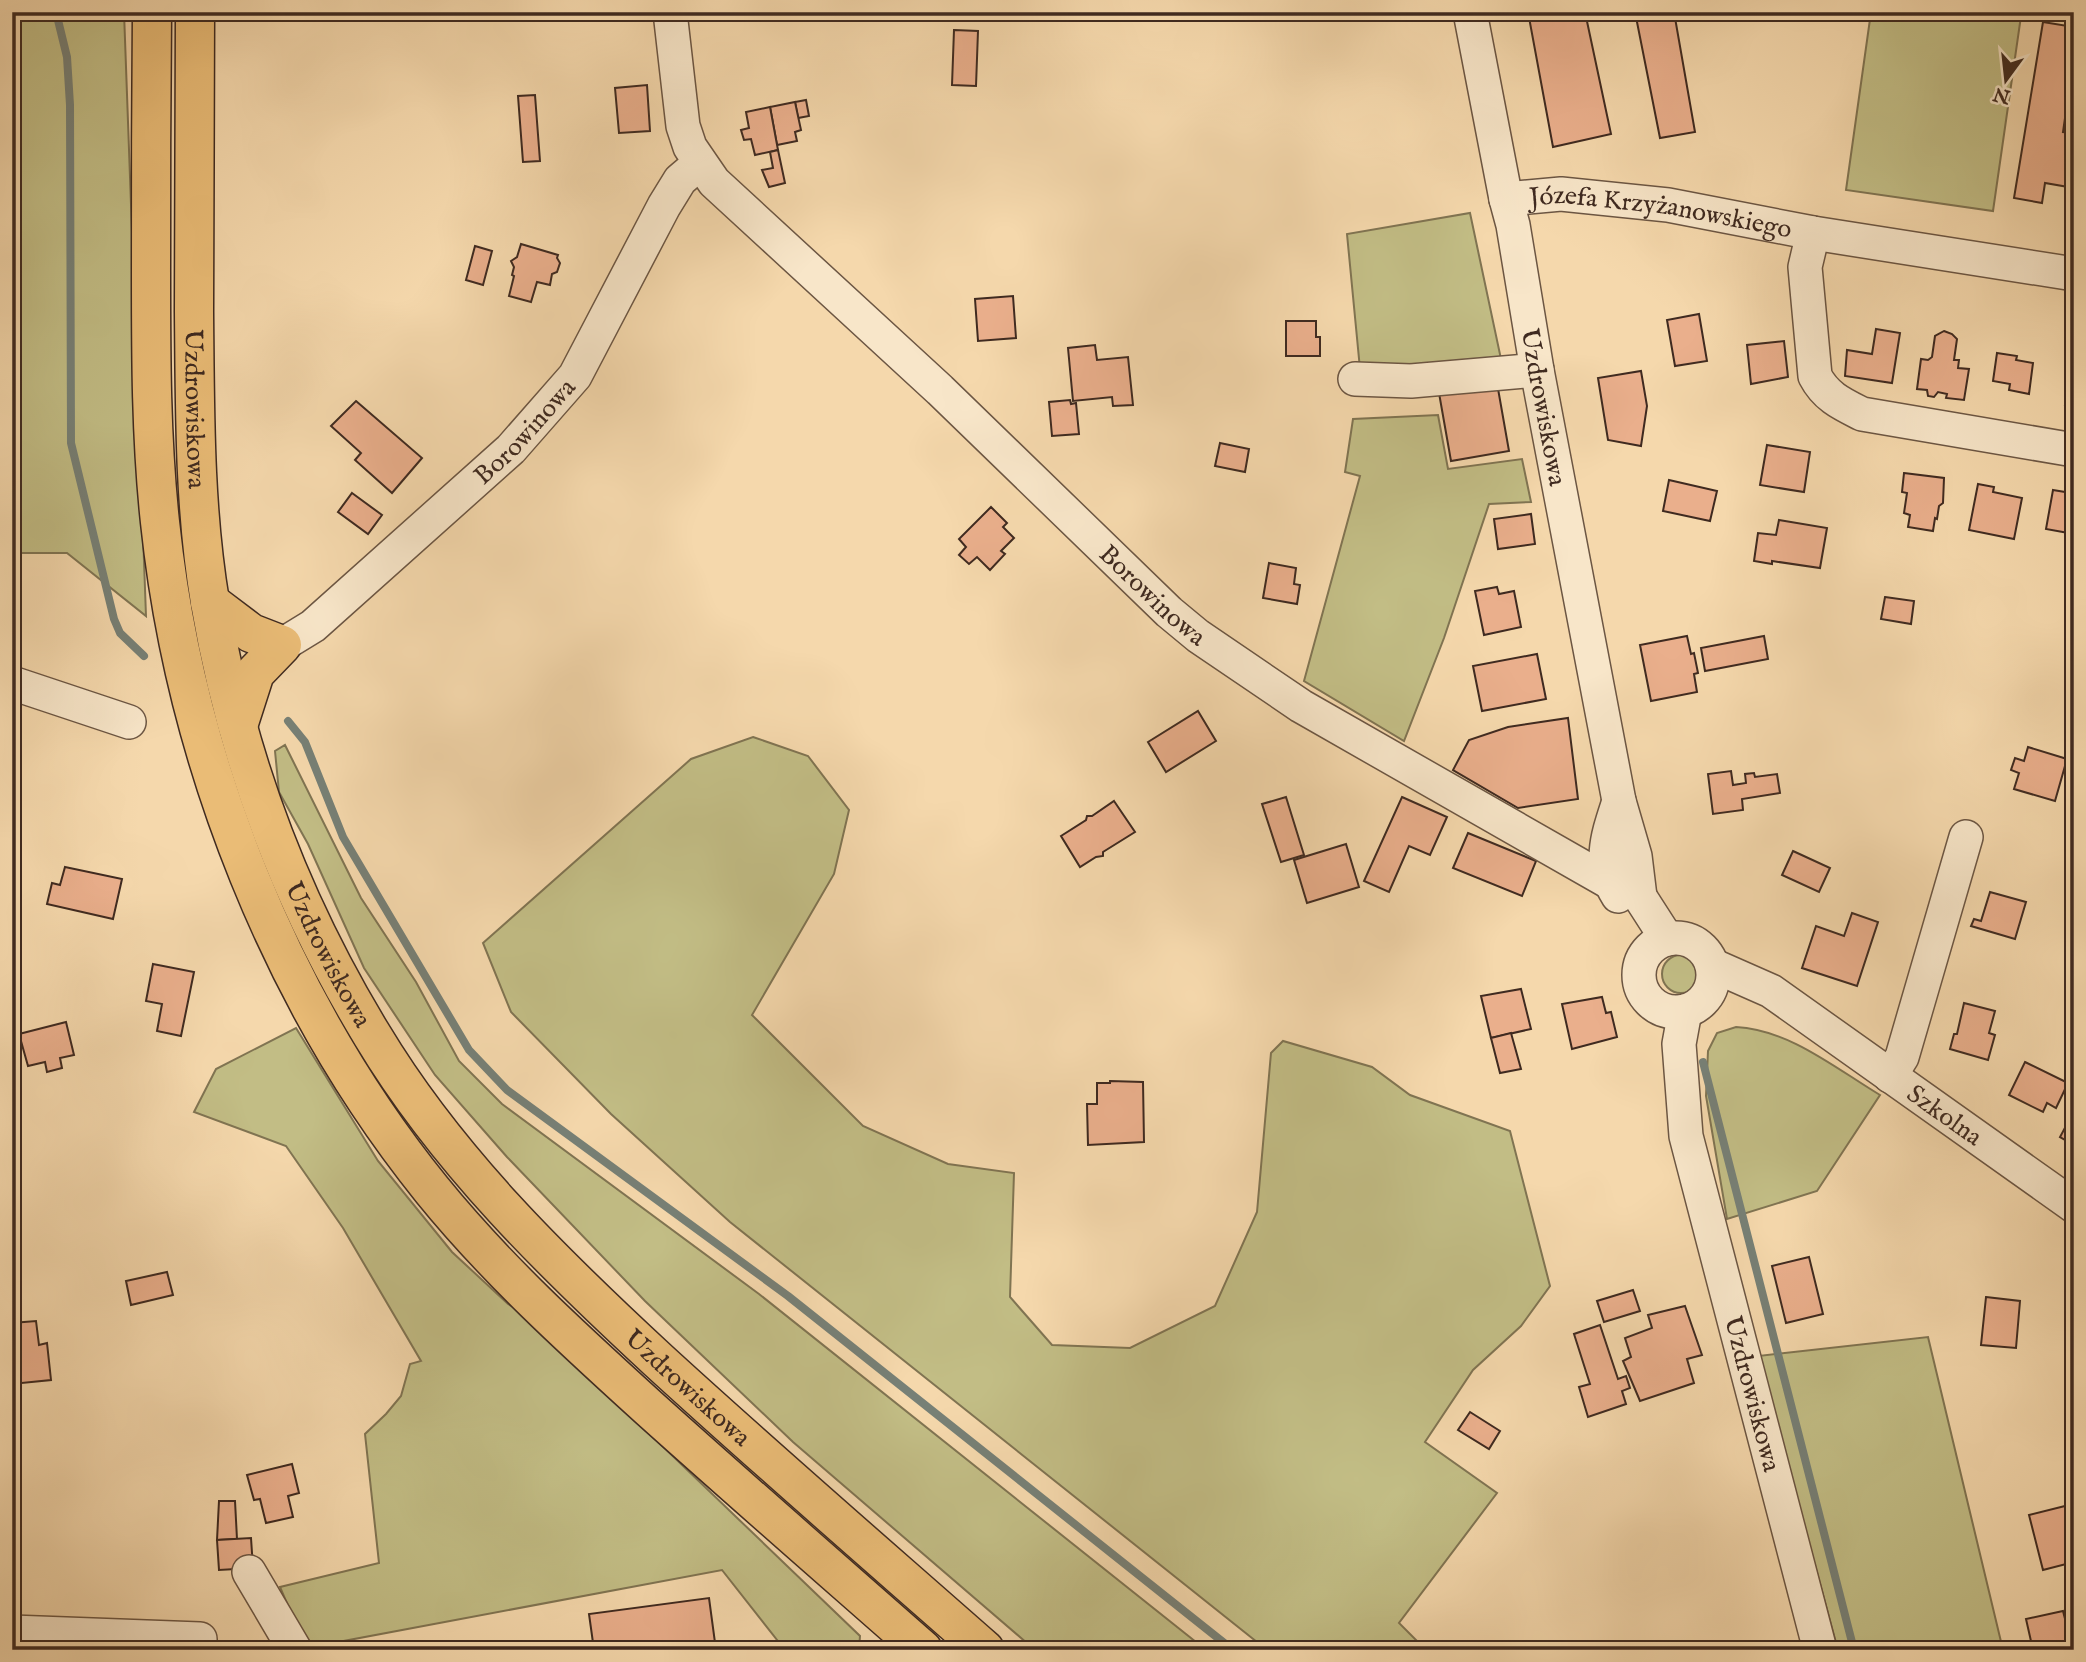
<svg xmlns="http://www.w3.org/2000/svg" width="2086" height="1662" font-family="'IM FELL English',serif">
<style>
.green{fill:#c2bd85;stroke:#807452;stroke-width:2}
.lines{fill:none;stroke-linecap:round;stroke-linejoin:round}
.stream{stroke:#778076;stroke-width:8}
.building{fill:#eaaf8c;stroke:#3f2a20;stroke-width:2}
.minor-casing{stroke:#6c5643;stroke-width:36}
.major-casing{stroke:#3f2a20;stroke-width:41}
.minor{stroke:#f8e6c9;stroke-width:33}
.major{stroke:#eabc76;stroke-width:38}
.labels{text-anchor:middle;stroke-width:5;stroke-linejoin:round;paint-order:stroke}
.street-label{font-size:26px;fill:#3f2a20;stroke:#f8e6c9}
</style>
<rect width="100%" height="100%" fill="#f5d8ac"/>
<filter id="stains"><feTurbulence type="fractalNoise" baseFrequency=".00286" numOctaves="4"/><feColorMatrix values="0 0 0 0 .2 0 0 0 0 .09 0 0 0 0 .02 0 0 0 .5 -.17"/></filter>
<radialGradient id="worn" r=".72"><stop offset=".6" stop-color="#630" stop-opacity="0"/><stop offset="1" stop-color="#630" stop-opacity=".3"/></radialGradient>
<!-- green -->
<g class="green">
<polygon points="12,12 124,12 146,616 67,553 12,553 12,304 19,362 12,265"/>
<polygon points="1871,12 1993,12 2021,16 1993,211 1846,190"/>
<polygon points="1470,213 1501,359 1360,369 1347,234"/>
<polygon points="1438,415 1448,469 1522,459 1531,502 1489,504 1444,638 1404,741 1304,681 1360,476 1345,472 1353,419"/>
<polygon points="753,737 808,756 849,810 834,874 752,1015 863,1126 948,1164 1014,1173 1010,1297 1052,1345 1130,1348 1215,1306 1257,1212 1271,1053 1283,1041 1372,1067 1410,1095 1510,1131 1550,1286 1521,1326 1473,1370 1425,1442 1497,1493 1399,1623 1426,1650 1267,1650 730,1222 611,1114 511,1012 483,943 691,759"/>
<polygon points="285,745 361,898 416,982 459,1061 502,1104 759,1294 1206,1650 1035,1650 793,1442 645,1301 507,1157 435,1075 364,968 308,844 279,792 275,751"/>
<circle cx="1681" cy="974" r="19"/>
<path d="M1736 1027C1790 1030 1835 1068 1880 1095L1817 1191 1727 1219 1706 1096 1708 1051 1717 1033Z"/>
<polygon points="296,1028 378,1161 452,1252 508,1304 525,1314 860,1636 859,1650 785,1650 722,1570 306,1648 280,1587 379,1563 365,1434 386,1414 401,1396 410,1364 421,1361 343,1228 286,1146 194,1112 216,1069"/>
<polygon points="1928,1337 2003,1650 1838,1650 1758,1356"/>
</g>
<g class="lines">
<!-- stream -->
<g class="stream">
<polyline points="56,12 67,57 70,105 71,443 114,619 120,633 144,656"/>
<polyline points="288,721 305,742 343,837 469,1050 507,1090 788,1296 1233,1650"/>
<polyline points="1703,1062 1854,1650"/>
</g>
</g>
<!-- building -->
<g class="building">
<polygon points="1528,12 1585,12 1611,134 1553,147"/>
<polygon points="1635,12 1674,12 1695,132 1660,138"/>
<polygon points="2043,22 2074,27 2074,119 2065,118 2063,132 2074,133 2074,188 2045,183 2042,203 2014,198"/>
<polygon points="954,30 978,31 976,86 952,85"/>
<polygon points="647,85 650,131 619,133 615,88"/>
<polygon points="535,95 540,161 523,162 518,96"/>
<polygon points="806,100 809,116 798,118 795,102"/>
<polygon points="795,102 801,130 795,132 797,141 777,145 770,107"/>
<polygon points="770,107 778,150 755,155 751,139 744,140 741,130 749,128 746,112"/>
<polygon points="778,150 785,183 769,187 762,170 773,168 770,152"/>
<polygon points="521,244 558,255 557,258 560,263 557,272 552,274 550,285 537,282 531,302 509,296 514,276 512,275 514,267 511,261 517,257"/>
<polygon points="475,246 492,251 483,285 466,280"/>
<polygon points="1013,296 1016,338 978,341 975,299"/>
<polygon points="1699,314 1707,361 1675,366 1667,320"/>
<polygon points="1286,321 1316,321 1316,337 1320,337 1320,356 1286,356"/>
<polygon points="1876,329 1900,333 1892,383 1845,376 1847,350 1872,354"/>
<polygon points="1944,331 1952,334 1957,339 1954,360 1959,360 1958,368 1969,369 1964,400 1946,398 1947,394 1938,392 1934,397 1928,396 1927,390 1917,389 1921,359 1928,360 1932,357 1935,336"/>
<polygon points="1784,341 1788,377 1751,384 1747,345"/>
<polygon points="1095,345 1097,360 1128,357 1133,405 1113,406 1112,397 1073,401 1068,348"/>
<polygon points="1997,353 2017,356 2016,360 2033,363 2029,394 2009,390 2010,384 1993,381"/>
<polygon points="1641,371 1647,406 1641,446 1608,440 1598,378"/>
<polygon points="2070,377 2074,378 2074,407 2065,405"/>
<polygon points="1497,383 1509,451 1451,461 1439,393"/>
<polygon points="1070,400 1071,404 1076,403 1079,434 1052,436 1049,402"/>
<polygon points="356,401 422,458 392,493 355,460 361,453 331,426"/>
<polygon points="1220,443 1249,449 1245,472 1215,466"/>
<polygon points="1767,445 1810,452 1804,492 1760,485"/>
<polygon points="1904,473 1944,478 1943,503 1939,506 1937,519 1935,518 1933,531 1908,527 1910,515 1904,513 1907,493 1902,492"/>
<polygon points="1669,480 1717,491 1710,521 1663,511"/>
<polygon points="1978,484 1994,487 1993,492 2022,498 2014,539 1969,530"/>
<polygon points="2053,490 2071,493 2074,496 2074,534 2046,529"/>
<polygon points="352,493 382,515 368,534 338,512"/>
<polygon points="991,507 1007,523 1003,527 1014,538 1001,551 1005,554 990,570 977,557 969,564 959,555 966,547 959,539"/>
<polygon points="1531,514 1535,544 1498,549 1494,519"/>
<polygon points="1779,520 1827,528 1820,568 1772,561 1772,564 1754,561 1758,533 1776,535"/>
<polygon points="1269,563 1296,568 1294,584 1300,585 1297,604 1263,598"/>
<polygon points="1497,587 1499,594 1514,591 1521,627 1484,635 1475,591"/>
<polygon points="1885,597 1914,601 1911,624 1881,619"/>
<polygon points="1687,636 1691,654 1694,653 1698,673 1694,674 1697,692 1651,701 1640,645"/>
<polygon points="1764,636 1768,659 1705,671 1701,648"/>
<polygon points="1537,654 1546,699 1482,711 1473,666"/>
<polygon points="1198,711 1216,741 1166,772 1148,742"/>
<polygon points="1568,718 1578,799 1518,808 1453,770 1469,740 1508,727"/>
<polygon points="2028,747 2067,759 2055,801 2014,789 2019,773 2011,770 2015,758 2024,761"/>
<polygon points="1731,771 1733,785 1746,783 1745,774 1754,773 1755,777 1777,774 1780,793 1742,799 1743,810 1713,814 1708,774"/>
<polygon points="1286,797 1304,855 1281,862 1262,804"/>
<polygon points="1402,797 1447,817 1430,855 1409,846 1389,892 1364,881"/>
<polygon points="1114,801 1135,832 1103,852 1103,856 1096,857 1080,867 1061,836 1086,820 1087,816 1092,816"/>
<polygon points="1468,833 1536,861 1522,896 1453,868"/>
<polygon points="1346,844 1359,887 1307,903 1294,860"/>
<polygon points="1793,851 1830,868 1819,892 1782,875"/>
<polygon points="65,867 122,879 113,919 47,904 52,883 60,885"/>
<polygon points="1990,892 2026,902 2015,939 1971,926 1974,919 1981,921"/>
<polygon points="1852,913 1878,922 1857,986 1802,968 1816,926 1844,936"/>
<polygon points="153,964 194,972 181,1036 157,1031 162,1004 146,1001"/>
<polygon points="1521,989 1531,1029 1491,1038 1481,996"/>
<polygon points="1602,997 1606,1013 1611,1012 1617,1037 1572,1049 1562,1004"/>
<polygon points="1964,1003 1995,1011 1989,1033 1995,1035 1988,1060 1950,1049 1954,1034 1957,1034"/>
<polygon points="66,1022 74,1055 60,1058 62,1068 47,1072 45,1062 28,1066 19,1034"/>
<polygon points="1511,1033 1521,1069 1500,1073 1491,1038"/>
<polygon points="2025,1062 2068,1083 2056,1108 2047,1103 2043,1112 2009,1095"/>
<polygon points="1110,1081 1143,1082 1144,1142 1088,1145 1087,1104 1097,1104 1097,1083 1110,1083"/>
<polygon points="2074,1111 2074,1145 2060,1137"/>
<polygon points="1809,1257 1823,1314 1786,1323 1772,1266"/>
<polygon points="167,1272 173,1295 131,1305 126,1281"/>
<polygon points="1633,1290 1640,1311 1604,1322 1597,1301"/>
<polygon points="1986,1297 2020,1301 2016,1348 1981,1345"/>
<polygon points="1685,1306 1702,1355 1687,1359 1694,1383 1640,1401 1623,1361 1631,1357 1625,1338 1652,1328 1648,1315"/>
<polygon points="36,1321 39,1345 47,1343 51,1380 12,1384 12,1323"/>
<polygon points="1600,1325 1618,1379 1626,1376 1630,1388 1622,1391 1626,1404 1588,1417 1579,1387 1590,1384 1574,1334"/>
<polygon points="1470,1412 1500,1431 1489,1449 1458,1430"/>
<polygon points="292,1464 299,1493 288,1496 293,1517 266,1523 260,1499 254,1500 247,1475"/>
<polygon points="219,1501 235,1501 237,1539 217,1540"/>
<polygon points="2069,1505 2074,1522 2074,1562 2043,1570 2029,1515"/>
<polygon points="251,1538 253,1568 219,1570 217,1540"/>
<polygon points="709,1598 716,1650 594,1650 589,1614"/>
<polygon points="2063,1611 2073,1650 2033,1650 2026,1619"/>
</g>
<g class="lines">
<!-- minor casing -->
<g class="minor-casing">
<g id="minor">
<path id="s1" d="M670 12 683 126 690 147 714 182 940 390 1169 612 1198 636 1301 706 1609 882 1627 885 1640 897 1667 939"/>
<path id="s2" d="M1470 12 1506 199 1513 225 1537 370 1619 801 1635 856 1640 897"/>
<path id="s3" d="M1506 199 1561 194 1668 205 1813 233 2074 274"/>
<path d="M1813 233 1805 267 1815 376C1826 397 1842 404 1862 414L2074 450"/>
<polyline points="1355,379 1411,381 1537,370"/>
<path id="s4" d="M282 645 313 626 511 449 575 376 664 206 680 180 700 163"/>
<polyline points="12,683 129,722"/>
<path d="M1618 896C1597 863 1608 835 1619 801"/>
<circle cx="1676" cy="975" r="37"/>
<path id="s5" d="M1712 965 1771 991 2074 1206"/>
<path id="s6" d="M1685 1011 1679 1044 1686 1136 1820 1650"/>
<polyline points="1890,1076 1902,1057 1966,837"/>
<polyline points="249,1572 295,1650"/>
<polyline points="12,1632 200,1639 200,1650"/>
</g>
</g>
<!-- major casing -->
<g class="major-casing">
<g id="major">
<path d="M152 12C151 99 151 185 151 272 151 355 151 439 160 522 185 760 281 1003 432 1190 496 1269 573 1339 649 1408 739 1489 831 1569 923 1650"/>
<path id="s7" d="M195 12C194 112 194 212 194 312 195 409 194 507 210 602 236 756 291 902 372 1035 447 1160 553 1263 659 1361 766 1459 876 1554 985 1650"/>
<polyline points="210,602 251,633 282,645 255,673 238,726"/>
</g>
</g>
<!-- minor -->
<use href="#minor" class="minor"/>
<!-- major -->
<use href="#major" class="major"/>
</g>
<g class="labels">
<!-- street labels -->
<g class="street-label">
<text dy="9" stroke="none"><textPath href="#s3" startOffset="156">Józefa Krzyżanowskiego</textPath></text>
<text dy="9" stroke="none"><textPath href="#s2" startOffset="402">Uzdrowiskowa</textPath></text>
<text dy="9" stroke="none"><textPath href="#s7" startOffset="397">Uzdrowiskowa</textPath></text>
<text dy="9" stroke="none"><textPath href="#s4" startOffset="324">Borowinowa</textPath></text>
<text dy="9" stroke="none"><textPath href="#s1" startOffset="782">Borowinowa</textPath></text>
<text dy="9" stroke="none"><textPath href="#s7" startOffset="964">Uzdrowiskowa</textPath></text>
<text dy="9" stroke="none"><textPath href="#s5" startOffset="278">Szkolna</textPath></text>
<text dy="9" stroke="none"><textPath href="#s7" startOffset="1531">Uzdrowiskowa</textPath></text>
<text dy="9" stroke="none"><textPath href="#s6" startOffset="392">Uzdrowiskowa</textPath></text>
</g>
</g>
<!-- margin -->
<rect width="2086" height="1662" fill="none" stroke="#f5d8ac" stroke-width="42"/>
<rect x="14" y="14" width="2058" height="1634" fill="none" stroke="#3f2a20" stroke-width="3.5"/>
<rect x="21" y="21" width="2044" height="1620" fill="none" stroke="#3f2a20" stroke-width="2"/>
<!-- north arrow -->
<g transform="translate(2006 80) rotate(195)" stroke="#f8e6c9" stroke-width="5" paint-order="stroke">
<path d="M0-5L12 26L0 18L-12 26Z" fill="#3f2a20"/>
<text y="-10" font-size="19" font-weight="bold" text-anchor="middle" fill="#3f2a20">N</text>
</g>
<rect width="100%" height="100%" filter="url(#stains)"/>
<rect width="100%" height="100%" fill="url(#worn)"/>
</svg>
